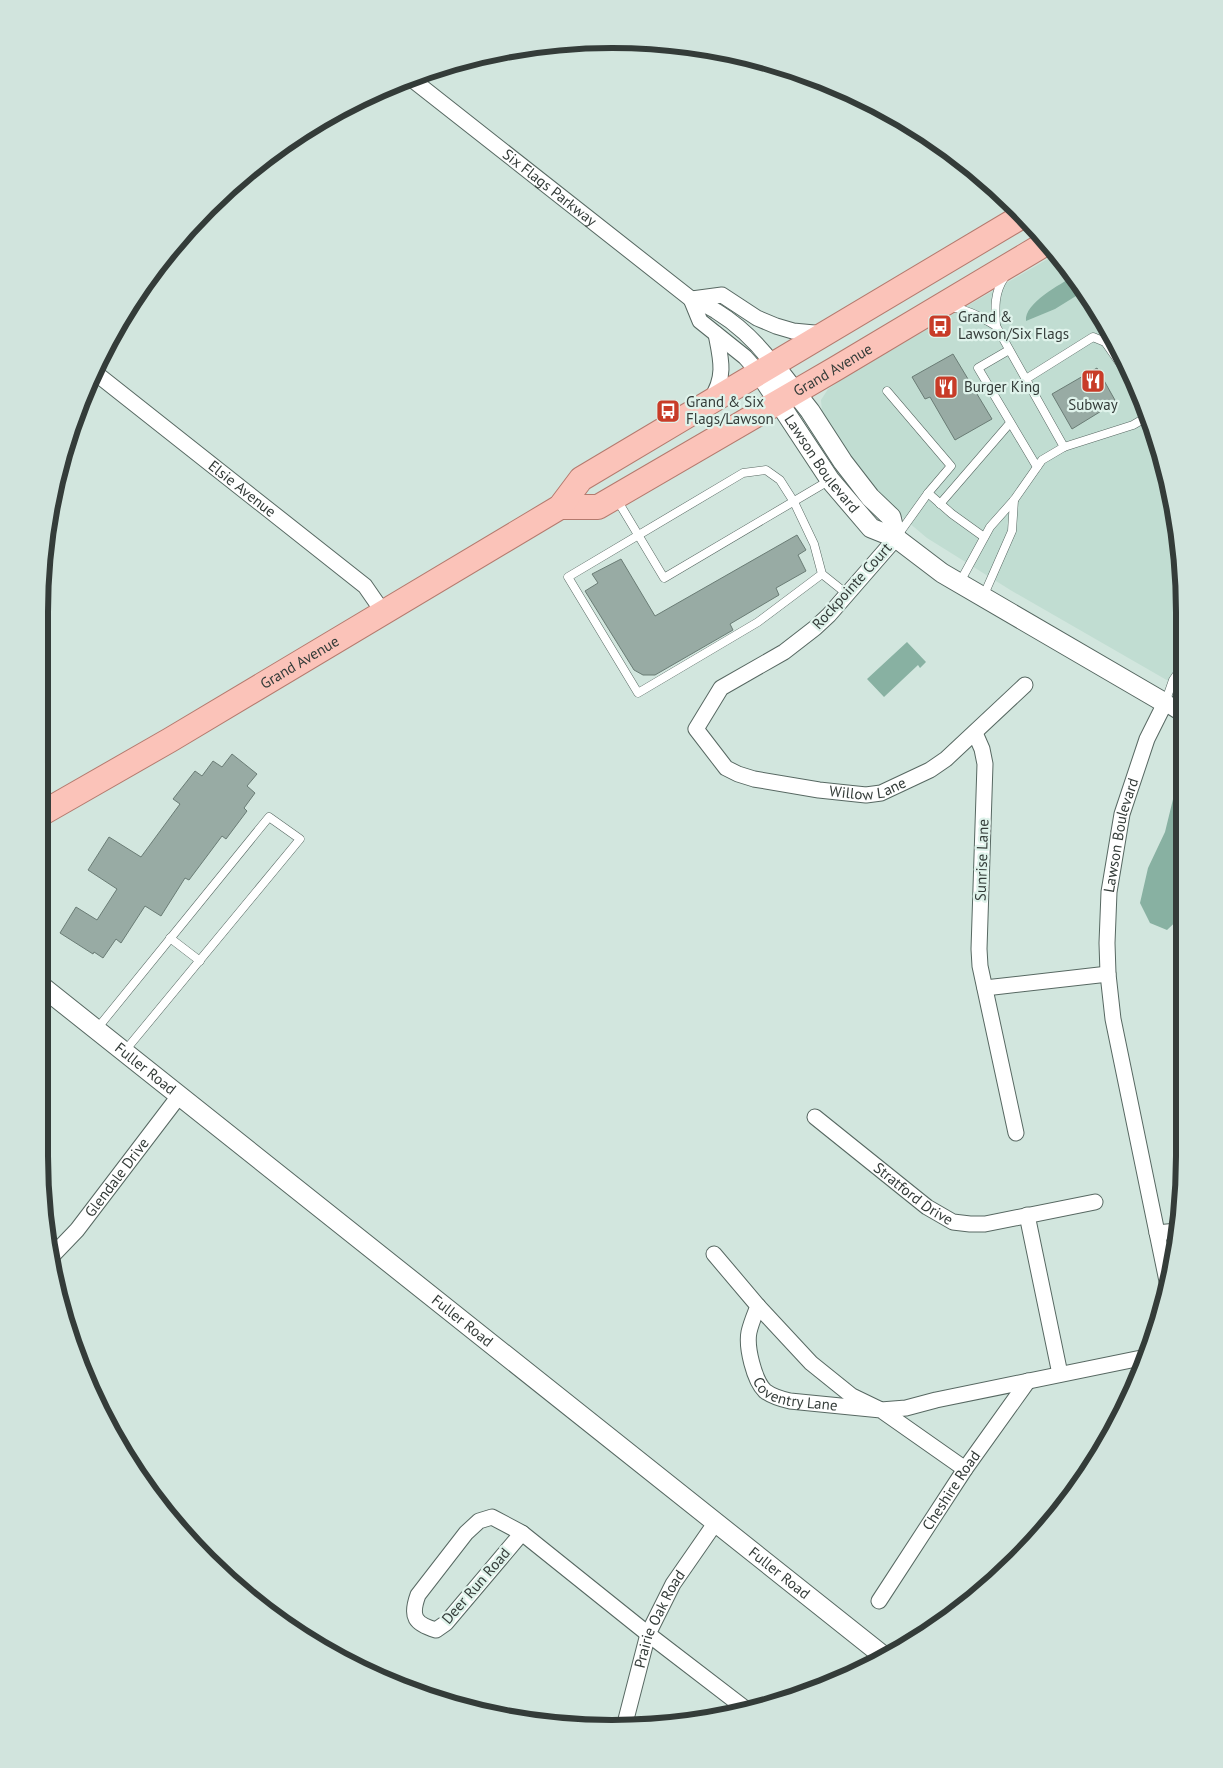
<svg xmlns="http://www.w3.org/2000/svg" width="1223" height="1768" font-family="'PT Sans',sans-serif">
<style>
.built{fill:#c1ddd2}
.water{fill:#88b1a2}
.building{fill:#98aba4;stroke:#6a7c75}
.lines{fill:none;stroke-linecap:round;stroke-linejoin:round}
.service-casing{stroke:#576862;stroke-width:9}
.minor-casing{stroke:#576862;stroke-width:17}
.tertiary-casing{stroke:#576862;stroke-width:21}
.primary-casing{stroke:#b47a6e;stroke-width:26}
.service{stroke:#fff;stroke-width:8}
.minor{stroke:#fff;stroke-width:15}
.tertiary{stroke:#fff;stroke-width:19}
.primary{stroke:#fbc3b9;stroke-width:24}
.labels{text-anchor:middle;stroke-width:4.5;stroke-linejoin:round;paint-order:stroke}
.street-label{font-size:15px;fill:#343c39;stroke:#dff3eb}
.poi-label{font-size:15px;fill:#343c39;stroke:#dff3eb;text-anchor:start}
.rim{fill:none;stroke:#343c39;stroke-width:6}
</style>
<rect width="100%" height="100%" fill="#d2e6de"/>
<!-- built -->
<polygon class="built" points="1058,253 1066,263 1125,358 1173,500 1184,611 1184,690 1012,591 927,538 902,517 878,494 852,461 822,412 821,400 828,389 847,376"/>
<!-- water -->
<g class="water">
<path d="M1074 276 1085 294 1076 296 1055 309 1026 321C1024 303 1061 284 1074 276Z"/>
<polygon points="907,642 926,662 920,668 918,665 884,697 867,679"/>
<polygon points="1184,786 1184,914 1167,930 1150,923 1140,903 1148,868 1165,832 1175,791"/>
</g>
<!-- building -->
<g class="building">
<polygon points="953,354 992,419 955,440 930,397 925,399 912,377"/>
<polygon points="1097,368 1116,402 1072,429 1052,394"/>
<polygon points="797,535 806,550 798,555 806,571 776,588 779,595 730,624 733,630 655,675 643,675 634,670 585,591 598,583 592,574 621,559 655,616"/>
<polygon points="232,754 257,774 247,786 255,793 244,808 247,811 226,839 222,836 189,880 185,878 161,916 145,906 121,943 116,939 103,958 94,952 93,954 60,933 76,907 97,920 117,889 88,870 109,837 141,857 180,804 173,799 195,771 202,776 213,761 222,767"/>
</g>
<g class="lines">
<!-- service casing -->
<g class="service-casing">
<g id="service">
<path d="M951 307C968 310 982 317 996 326L1064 447"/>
<path d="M996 326C995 308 994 293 1004 278"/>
<polyline points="1009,350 978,368 1037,467"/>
<polyline points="1026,379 1093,337 1105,342 1133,382"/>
<polyline points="887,391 951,466 928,493 898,535"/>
<polyline points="928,493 952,514 984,537"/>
<polyline points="616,498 664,578 830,480"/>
<polyline points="940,504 1010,423"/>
<polyline points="822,574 758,622 638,693 568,577 743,473 766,470 780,480 794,502 814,544 822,574 847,594"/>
<polyline points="960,582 990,527 1014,500 1042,460 1064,447 1133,425 1145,418"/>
<polyline points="983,597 1012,531 1014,500"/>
<polyline points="1165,703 1173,680 1184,664"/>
<polyline points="170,938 200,961"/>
<polyline points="96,1030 269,817 300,839 124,1052"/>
</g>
</g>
<!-- minor casing -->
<g class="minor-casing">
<g id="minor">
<path id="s1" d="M409 77 691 299C699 303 709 306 716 311 739 325 758 344 774 365"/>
<polyline points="691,299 700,321 745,357 760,374"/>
<polyline points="692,299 722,295 757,318 776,326 793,331 825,334"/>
<path id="s2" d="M93 371 365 586 383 612"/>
<path d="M711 399C726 377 721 359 716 334"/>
<path id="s3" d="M896 538 829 615 815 628 784 652 721 688 696 729 726 768 738 774 754 779 819 790 866 795 881 793 930 770 946 759 1025 685"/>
<polyline points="975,733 982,749 985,764 979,949 980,966 1016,1133"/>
<polyline points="985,988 1108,974"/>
<path id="s4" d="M815 1117 927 1207 953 1222 970 1224H985L1095 1202"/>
<polyline points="1027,1215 1060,1374"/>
<polyline points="1157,1233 1177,1231"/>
<path id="s5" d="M714 1254 758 1306C755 1314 751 1323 749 1332 746 1347 754 1380 765 1391 773 1397 781 1399 790 1401L881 1410 965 1469"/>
<path id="s6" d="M52 1256 77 1230 179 1096"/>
<path id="s7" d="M1168 1286 1113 1019 1108 974 1107 943 1109 892 1122 814 1147 739 1165 703 1184 715"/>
<polyline points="758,1306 811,1363 852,1396 881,1410 906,1408 936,1400 1146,1357"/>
<path d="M492 1517 522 1533 446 1623 436 1630C415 1624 410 1617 418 1595L466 1533 479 1521Z"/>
<polyline points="522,1533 648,1634 747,1710"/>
<path id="s8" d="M879 1601 965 1469 1028 1381"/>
<path id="s9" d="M624 1727 648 1634 673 1584 716 1522"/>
</g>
</g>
<!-- tertiary casing -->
<g class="tertiary-casing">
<g id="tertiary">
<polyline points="774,365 810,411 843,462 870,497 891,517 896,538"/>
<path id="s10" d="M760 374 830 480 871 528 896 538 942 573 1165 703"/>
<path id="s11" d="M39 984 886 1658"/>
</g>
</g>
<!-- primary casing -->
<g class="primary-casing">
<g id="primary">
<path id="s12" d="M560 507H598L835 369 1048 242"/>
<path id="s13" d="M39 815 170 740 560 507 581 479 1024 215"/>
</g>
</g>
<!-- service -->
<use href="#service" class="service"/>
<!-- minor -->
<use href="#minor" class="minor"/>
<!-- tertiary -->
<use href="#tertiary" class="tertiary"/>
<!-- primary -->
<use href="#primary" class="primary"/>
</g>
<!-- icons -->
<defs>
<g id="bus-square" transform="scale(1.25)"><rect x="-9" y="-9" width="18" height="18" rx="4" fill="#c83c28" stroke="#dff3eb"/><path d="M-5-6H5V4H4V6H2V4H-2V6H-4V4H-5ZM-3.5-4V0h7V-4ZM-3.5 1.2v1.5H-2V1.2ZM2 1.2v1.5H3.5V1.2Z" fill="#fff"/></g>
<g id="restaurant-square" transform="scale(1.25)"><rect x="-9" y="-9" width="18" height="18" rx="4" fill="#c83c28" stroke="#dff3eb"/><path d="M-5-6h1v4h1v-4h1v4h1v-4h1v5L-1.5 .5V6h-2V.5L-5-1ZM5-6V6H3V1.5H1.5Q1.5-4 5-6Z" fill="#fff"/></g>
</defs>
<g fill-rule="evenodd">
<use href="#bus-square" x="940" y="326"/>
<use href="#restaurant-square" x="1093" y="381"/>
<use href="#restaurant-square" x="946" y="387"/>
<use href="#bus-square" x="668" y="411"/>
</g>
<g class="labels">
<!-- street labels -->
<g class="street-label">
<text dy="5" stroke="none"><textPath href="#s1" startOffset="179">Six Flags Parkway</textPath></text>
<text dy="5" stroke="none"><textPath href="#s12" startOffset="310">Grand Avenue</textPath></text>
<text dy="5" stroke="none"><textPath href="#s10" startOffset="109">Lawson Boulevard</textPath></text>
<text dy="5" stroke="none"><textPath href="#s2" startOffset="190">Elsie Avenue</textPath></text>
<text transform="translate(852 586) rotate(-48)" y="5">Rockpointe Court</text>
<text dy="5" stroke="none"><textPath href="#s13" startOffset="302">Grand Avenue</textPath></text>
<text dy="5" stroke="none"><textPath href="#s3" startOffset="476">Willow Lane</textPath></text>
<text dy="5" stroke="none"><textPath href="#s7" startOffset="458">Lawson Boulevard</textPath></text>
<text transform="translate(982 860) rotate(-88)" y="5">Sunrise Lane</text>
<text dy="5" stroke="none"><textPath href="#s11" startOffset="136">Fuller Road</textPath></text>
<text dy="5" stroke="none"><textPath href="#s6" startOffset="102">Glendale Drive</textPath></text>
<text dy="5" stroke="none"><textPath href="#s4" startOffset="125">Stratford Drive</textPath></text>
<text dy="5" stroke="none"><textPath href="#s11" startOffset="541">Fuller Road</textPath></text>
<text dy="5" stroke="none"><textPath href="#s5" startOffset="188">Coventry Lane</textPath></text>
<text dy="5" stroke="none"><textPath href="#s8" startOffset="132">Cheshire Road</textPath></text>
<text dy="5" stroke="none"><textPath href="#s11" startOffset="946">Fuller Road</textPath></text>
<text transform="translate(476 1586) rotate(-49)" y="5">Deer Run Road</text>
<text dy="5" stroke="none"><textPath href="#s9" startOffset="114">Prairie Oak Road</textPath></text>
</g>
<!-- poi labels -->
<g class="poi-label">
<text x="958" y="322">Grand &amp;<tspan x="958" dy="17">Lawson/Six Flags</tspan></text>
<text x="964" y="392">Burger King</text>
<text x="686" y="407">Grand &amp; Six<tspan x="686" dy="17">Flags/Lawson</tspan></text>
<text x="1093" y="410" text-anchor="middle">Subway</text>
</g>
</g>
<!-- crop -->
<path d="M0 0H1223V1768H0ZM612 48H612A564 564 0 0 1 1176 612V1156A564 564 0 0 1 612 1720H612A564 564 0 0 1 48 1156V612A564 564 0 0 1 612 48Z" fill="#d1e4dd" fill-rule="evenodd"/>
<path class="rim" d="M612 48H612A564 564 0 0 1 1176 612V1156A564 564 0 0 1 612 1720H612A564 564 0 0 1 48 1156V612A564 564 0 0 1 612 48Z"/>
</svg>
